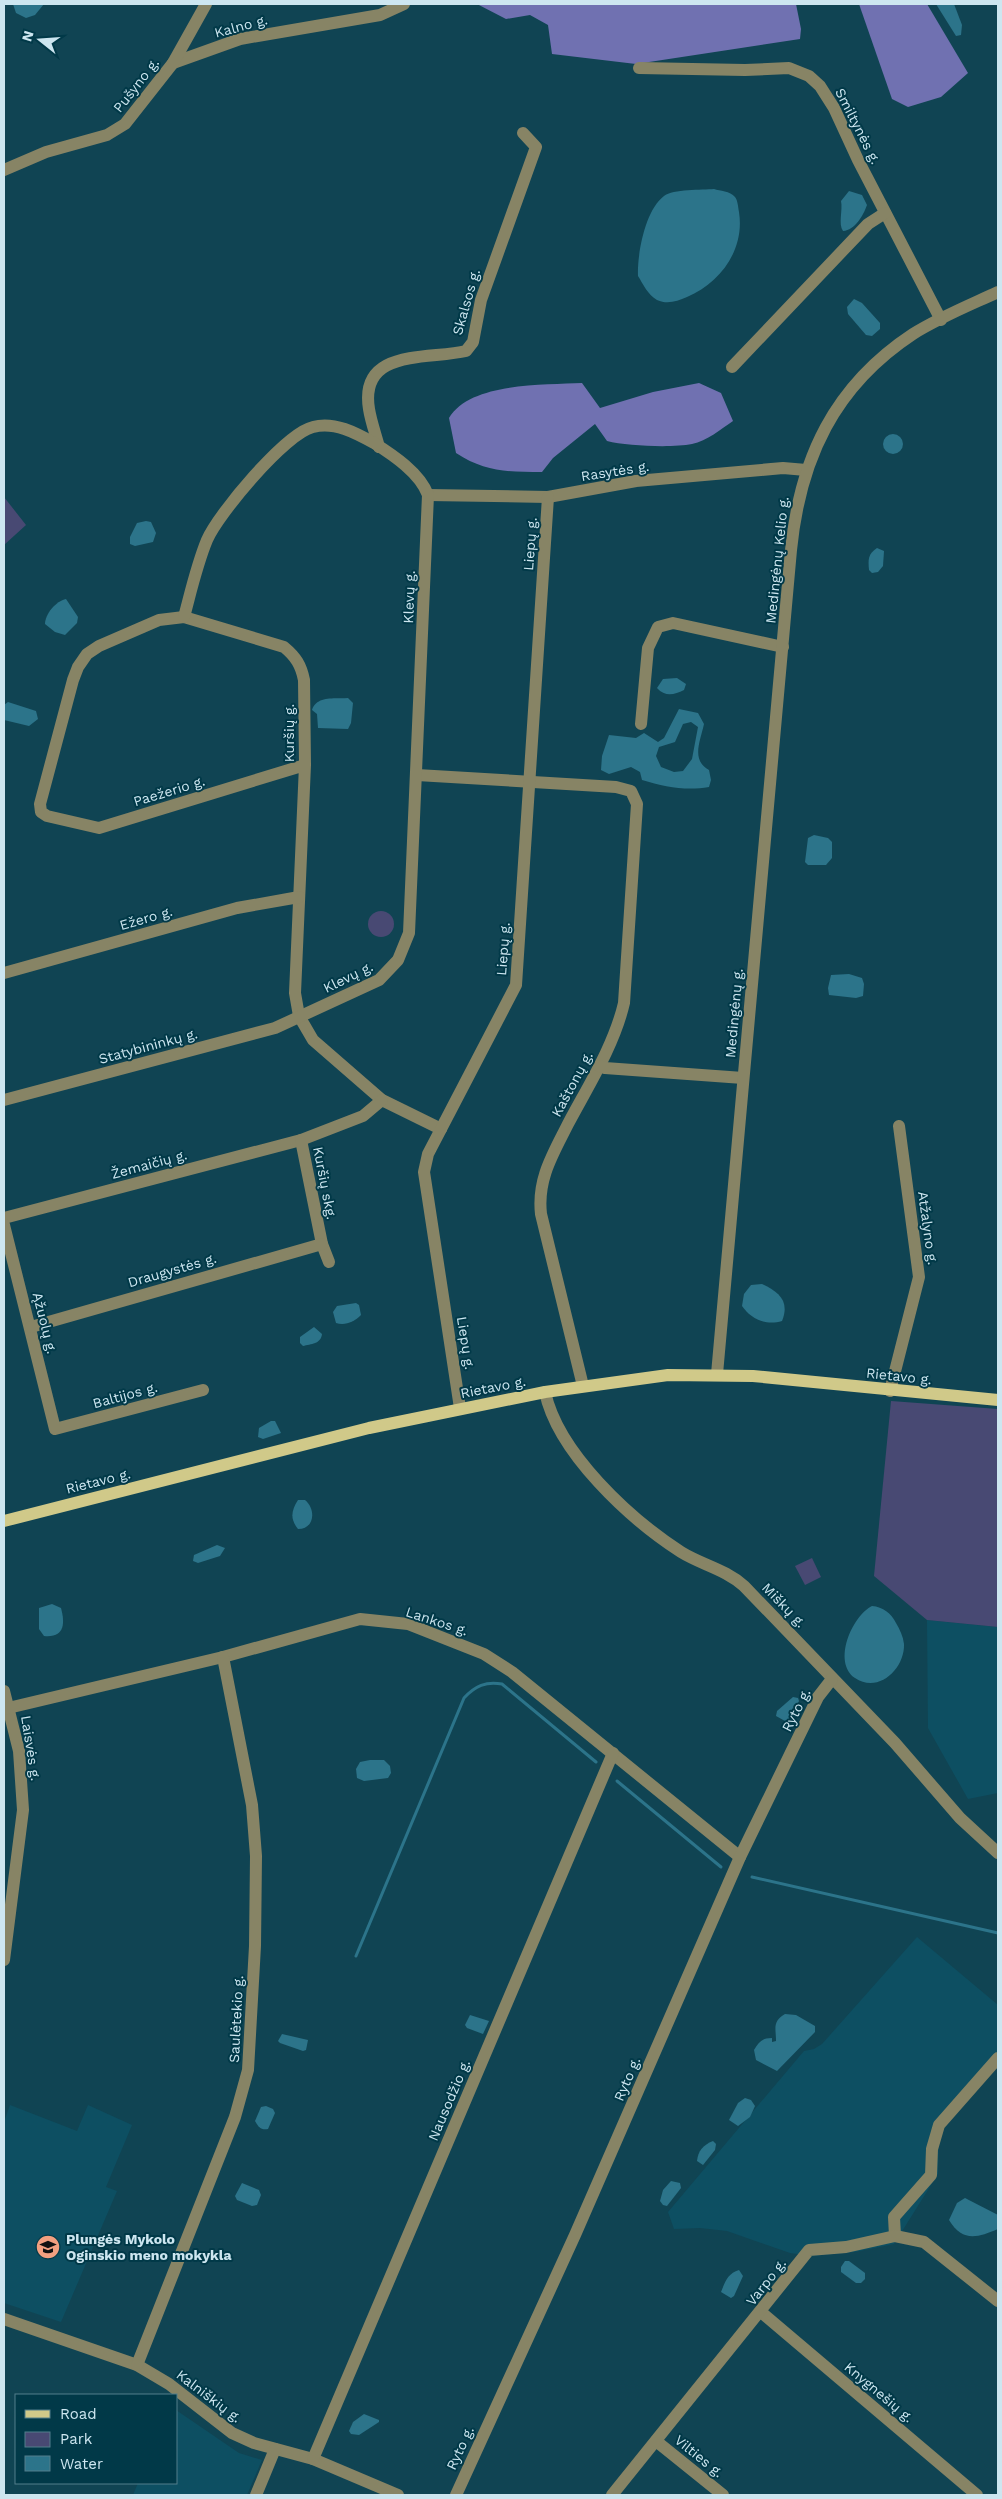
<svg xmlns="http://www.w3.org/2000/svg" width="1002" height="2499" font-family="'Work Sans',sans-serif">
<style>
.built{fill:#0d4f62}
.green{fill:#484973}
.forest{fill:#7071b1}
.water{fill:#2c748a;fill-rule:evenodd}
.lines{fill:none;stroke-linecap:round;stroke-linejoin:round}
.stream{stroke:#2c748a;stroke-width:3}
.minor{stroke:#878465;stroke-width:12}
.major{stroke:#d0c989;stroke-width:12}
.labels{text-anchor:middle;stroke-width:4;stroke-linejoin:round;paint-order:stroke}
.street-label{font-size:14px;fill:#cde6f0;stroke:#013948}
.poi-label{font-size:14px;font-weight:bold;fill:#cde6f0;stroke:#013948;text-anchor:start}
</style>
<rect width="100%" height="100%" fill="#104453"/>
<!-- built -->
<g class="built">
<polygon points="927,1620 998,1627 998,1793 968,1799 928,1728"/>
<polygon points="917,1937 998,2005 998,2064 939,2133 938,2174 894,2244 855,2252 812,2256 790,2253 727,2231 700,2228 674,2229 668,2212 804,2051 814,2049 822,2044"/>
<polygon points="10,2105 77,2131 88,2105 132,2125 106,2187 117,2191 61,2322 4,2303 4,2122"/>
<polygon points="176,2410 239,2453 262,2460 247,2495 133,2495 138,2483 176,2483"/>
</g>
<!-- green -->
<g class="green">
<polygon points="4,497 26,525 4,545"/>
<circle cx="381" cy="924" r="13"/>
<polygon points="891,1401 998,1409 998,1627 927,1620 874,1576"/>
<polygon points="812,1558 821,1577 805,1585 795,1566"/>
</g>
<!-- forest -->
<g class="forest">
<polygon points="477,4 796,4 801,29 800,39 636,64 552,54 548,25 530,15 506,19"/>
<polygon points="859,4 927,4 968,73 941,97 908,107 892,99"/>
<path d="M699 383 721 393 733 421C721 429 707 441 692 444 672 448 627 446 607 441L595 424 553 458 542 472C508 472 485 472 456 453L449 418C470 382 545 385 582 383L600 408 653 392Z"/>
</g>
<!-- water -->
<g class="water">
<polygon points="13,4 44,4 35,15 26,18 16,13"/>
<polygon points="936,4 954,4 962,25 961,35 956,36"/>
<path d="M714 189C720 191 730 191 735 197 738 201 738 207 739 212 745 250 720 283 687 297 677 301 668 305 657 300 648 295 643 284 638 276 637 255 645 210 664 196 673 189 702 190 714 189Z"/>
<path d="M849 191 862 195 867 205C863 216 855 230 843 231 838 224 843 210 841 201Z"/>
<polygon points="854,299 862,303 880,323 880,329 872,336 866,335 848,314 847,307"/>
<circle cx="893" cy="444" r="10"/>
<polygon points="146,521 151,522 156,533 153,542 135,546 130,544 130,537 137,523"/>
<path d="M877 548 884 551 883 566 878 572 872 573 869 570C868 559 868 554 877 548Z"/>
<path d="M66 599 78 617 77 623 65 635 55 632 45 624C45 614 56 601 66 599Z"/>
<path d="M677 678 686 684 684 690C674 695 665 697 657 688L663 679Z"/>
<path d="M348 698 353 703 351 723 348 729 318 728 317 714 312 710C317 695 335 699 348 698Z"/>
<polygon points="8,702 36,711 38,719 29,726 4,720 4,705"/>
<path d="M679 709 698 713 704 724C700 742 691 760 709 770L711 780 709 787C686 791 665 787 642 780L640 772 631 767 609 774 601 770 602 756 609 735 636 738 644 733 658 742 664 738ZM691 722 698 727 692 759 683 771 674 772 661 767 656 756 659 747 675 742 683 724Z"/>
<polygon points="814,835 828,838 832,842 832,858 826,865 808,865 805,862 808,838"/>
<polygon points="849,974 862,978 864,984 863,996 856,998 829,995 828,988 831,975"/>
<path d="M762 1284C779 1292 790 1301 782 1321 766 1326 751 1319 742 1306L744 1294 751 1285Z"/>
<path d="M356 1303 359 1305 361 1315C354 1322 345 1326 336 1323L333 1312 337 1306Z"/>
<path d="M314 1327 322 1334C321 1344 311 1344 303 1346L300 1343V1337Z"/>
<polygon points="271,1421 275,1421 281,1433 263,1439 258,1437 259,1428"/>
<path d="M298 1500H305C316 1509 315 1529 298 1529 290 1519 291 1511 298 1500Z"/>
<polygon points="217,1545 225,1548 220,1556 198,1563 193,1561 194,1555"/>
<path d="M52 1604 61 1608C65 1623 65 1638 44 1636L39 1629V1608Z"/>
<path d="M872 1606C883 1607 891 1613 896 1623 900 1630 903 1636 904 1644 905 1669 878 1694 855 1678 832 1662 852 1616 872 1606Z"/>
<polygon points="793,1697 798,1698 799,1701 790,1719 785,1721 776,1716 777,1711"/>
<polygon points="370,1760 384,1760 390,1766 391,1773 388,1778 364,1781 357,1778 356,1769 360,1762"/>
<path d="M785 2014 796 2015 815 2026V2032L777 2071 756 2060 754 2050C759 2042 762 2038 772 2038V2042L776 2041C776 2028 772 2022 785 2014Z"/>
<polygon points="470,2015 489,2021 483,2034 467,2028 465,2025"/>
<polygon points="282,2034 308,2040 306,2050 303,2051 280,2043 278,2041"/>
<polygon points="745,2098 751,2100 755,2106 750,2117 738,2126 729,2120 738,2103"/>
<path d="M266 2106 273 2109 275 2113 268 2129C261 2130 259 2128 255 2121L261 2107Z"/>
<path d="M713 2141 716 2144 715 2150 703 2165 697 2161C698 2151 703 2145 713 2141Z"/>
<polygon points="671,2181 680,2183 681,2188 667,2206 663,2205 660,2201 663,2190"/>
<polygon points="242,2183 259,2190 261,2195 257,2205 252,2206 237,2200 235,2196"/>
<path d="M965 2198 998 2215V2229C977 2238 962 2242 949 2220L957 2203Z"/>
<polygon points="845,2261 849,2261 865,2273 865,2279 861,2283 856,2283 841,2272 841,2267"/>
<path d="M739 2270 743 2276 734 2296 731 2298 721 2292C725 2282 728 2273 739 2270Z"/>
<polygon points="364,2414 379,2420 379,2422 359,2435 351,2434 349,2431 353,2422"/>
</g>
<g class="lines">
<!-- stream -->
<g class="stream">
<polyline points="617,1781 721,1867"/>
<polyline points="752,1877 998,1933"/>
<path d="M356 1956 464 1698C475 1686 486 1681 502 1684L596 1762"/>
</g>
<!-- minor -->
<g class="minor">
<polyline points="173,63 240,39 380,15 404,4"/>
<polyline points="639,68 745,70 789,68 809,76 820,86 834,108 858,160 941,320"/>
<polyline points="4,170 46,152 107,135 125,124 173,63 206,4"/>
<polyline points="732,367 868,224 885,213"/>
<path d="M379 447C376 435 371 422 369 409 359 348 428 360 466 351L473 342 481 300 536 147 523 133"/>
<polyline points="428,495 548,497 636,481 783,468 806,470"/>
<polyline points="641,724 648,648 658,627 673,623 783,647"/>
<path d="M305 765 99 828 47 816 41 812 40 804 73 680 78 667 87 654 99 646 159 620 184 617 284 647C296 657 301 665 304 680L305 765 295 993 299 1016 313 1040 382 1100 441 1129"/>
<path d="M417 775 616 787 631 791 637 804 624 1003C614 1046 588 1086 568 1124 553 1154 537 1179 541 1214L583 1386"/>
<polyline points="4,973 237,908 299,897"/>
<polyline points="599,1066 605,1068 743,1078"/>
<path d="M4 1100 275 1028 379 980 398 960 409 933 428 495C420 473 393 455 374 443 356 433 334 421 313 427 286 433 218 514 207 540 197 564 191 591 184 617"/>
<polyline points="4,1218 301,1140"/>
<polyline points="4,1225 55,1429 203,1390"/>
<polyline points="329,1262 322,1244 301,1140 363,1116 382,1100"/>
<polyline points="31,1327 322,1244"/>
<path d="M717 1374 791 550C800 459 834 386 913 334 940 317 970 305 998 292"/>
<polyline points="890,1391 919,1277 899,1126"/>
<path d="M545 1392C558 1453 630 1519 681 1552 702 1565 725 1569 744 1586L895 1743 960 1818 998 1853"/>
<polyline points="460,1408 424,1172 428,1154 516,985 548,497"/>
<polyline points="4,1691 19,1751 23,1810 4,1960"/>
<polyline points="4,1709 223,1657 360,1619 408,1624 484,1654 512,1672 740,1857"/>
<polyline points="895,2236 894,2217 931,2175 932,2149 939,2125 998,2058"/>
<polyline points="761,2312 977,2495"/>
<polyline points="4,2319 137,2365 169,2384 232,2433 254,2443 313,2459 398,2495"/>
<polyline points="137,2365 235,2117 248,2070 255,1946 256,1856 252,1805 223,1657"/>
<polyline points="656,2441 723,2495"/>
<polyline points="313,2459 613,1753"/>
<polyline points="256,2495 275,2449"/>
<polyline points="456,2495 575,2235 740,1857 818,1697 832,1679"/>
<polyline points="612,2495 809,2250 846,2247 895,2236 924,2242 998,2301"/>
</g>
<!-- major -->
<polyline class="major" points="4,1521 369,1428 545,1392 668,1375 753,1376 998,1400"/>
</g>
<!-- icons -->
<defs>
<g id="school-disc" transform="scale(1.25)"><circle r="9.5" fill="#f2a080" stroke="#013948"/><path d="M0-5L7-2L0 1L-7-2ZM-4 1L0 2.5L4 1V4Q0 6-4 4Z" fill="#111"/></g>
</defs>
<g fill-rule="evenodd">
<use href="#school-disc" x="48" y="2247"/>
</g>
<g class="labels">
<!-- street labels -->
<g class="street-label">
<text transform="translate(241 26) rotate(-15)" y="5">Kalno g.</text>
<text transform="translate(136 85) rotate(-52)" y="5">Pušyno g.</text>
<text transform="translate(858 126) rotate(63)" y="5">Smiltynės g.</text>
<text transform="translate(466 302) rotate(-74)" y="5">Skalsos g.</text>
<text transform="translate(615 471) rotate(-9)" y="5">Rasytės g.</text>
<text transform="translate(530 544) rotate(-86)" y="5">Liepų g.</text>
<text transform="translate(777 560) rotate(-84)" y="5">Medingėnų Kelio g.</text>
<text transform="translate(409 597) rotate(-88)" y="5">Klevų g.</text>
<text transform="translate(289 733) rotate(-90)" y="5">Kuršių g.</text>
<text transform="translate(169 791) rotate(-17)" y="5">Paežerio g.</text>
<text transform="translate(146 918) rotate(-16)" y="5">Ežero g.</text>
<text transform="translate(503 949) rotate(-86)" y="5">Liepų g.</text>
<text transform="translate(348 977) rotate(-26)" y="5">Klevų g.</text>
<text transform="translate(734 1013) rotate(-85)" y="5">Medingėnų g.</text>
<text transform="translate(148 1046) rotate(-15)" y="5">Statybininkų g.</text>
<text transform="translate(572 1084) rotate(-62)" y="5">Kaštonų g.</text>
<text transform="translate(149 1164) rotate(-15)" y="5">Žemaičių g.</text>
<text transform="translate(325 1183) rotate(79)" y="5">Kuršių skg.</text>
<text transform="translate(928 1228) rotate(82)" y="5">Atžalyno g.</text>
<text transform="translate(172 1270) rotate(-16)" y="5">Draugystės g.</text>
<text transform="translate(45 1323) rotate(76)" y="5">Ąžuolų g.</text>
<text transform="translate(466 1343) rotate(81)" y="5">Liepų g.</text>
<text transform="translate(899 1376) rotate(6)" y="5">Rietavo g.</text>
<text transform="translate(493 1387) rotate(-11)" y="5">Rietavo g.</text>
<text transform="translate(125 1395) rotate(-15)" y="5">Baltijos g.</text>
<text transform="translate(98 1481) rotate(-14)" y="5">Rietavo g.</text>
<text transform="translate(784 1605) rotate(46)" y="5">Miškų g.</text>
<text transform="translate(437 1621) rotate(18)" y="5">Lankos g.</text>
<text transform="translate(796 1710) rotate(-63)" y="5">Ryto g.</text>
<text transform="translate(31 1748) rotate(81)" y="5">Laisvės g.</text>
<text transform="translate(236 2019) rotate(-87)" y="5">Saulėtekio g.</text>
<text transform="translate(627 2079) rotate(-67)" y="5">Ryto g.</text>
<text transform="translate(449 2100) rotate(-67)" y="5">Nausodžio g.</text>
<text transform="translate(766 2282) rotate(-52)" y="5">Varpo g.</text>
<text transform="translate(879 2392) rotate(40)" y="5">Knygnešių g.</text>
<text transform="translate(209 2396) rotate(37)" y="5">Kalniškių g.</text>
<text transform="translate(460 2448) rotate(-65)" y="5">Ryto g.</text>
<text transform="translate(699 2456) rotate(39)" y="5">Vilties g.</text>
</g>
<!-- poi labels -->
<g class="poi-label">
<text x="66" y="2244">Plungės Mykolo<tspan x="66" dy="16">Oginskio meno mokykla</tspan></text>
</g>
</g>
<!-- border -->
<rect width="1002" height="2499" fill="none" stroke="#cde6f0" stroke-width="10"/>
<!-- legend -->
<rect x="15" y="2394" width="162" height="90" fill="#013948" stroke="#537e8b"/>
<rect x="25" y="2410" width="25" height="8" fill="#d0c989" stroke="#537e8b"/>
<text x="60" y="2419" font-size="15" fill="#cde6f0">Road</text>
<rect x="25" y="2432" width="25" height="15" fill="#484973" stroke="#537e8b"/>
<text x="60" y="2444" font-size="15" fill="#cde6f0">Park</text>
<rect x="25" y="2456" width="25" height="15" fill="#2c748a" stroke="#537e8b"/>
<text x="60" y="2469" font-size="15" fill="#cde6f0">Water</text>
<!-- north arrow -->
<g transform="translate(40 40) rotate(287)" stroke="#013948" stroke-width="4" paint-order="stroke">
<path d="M0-4L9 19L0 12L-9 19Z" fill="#cde6f0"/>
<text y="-8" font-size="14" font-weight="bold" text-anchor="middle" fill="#cde6f0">N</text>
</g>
</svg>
